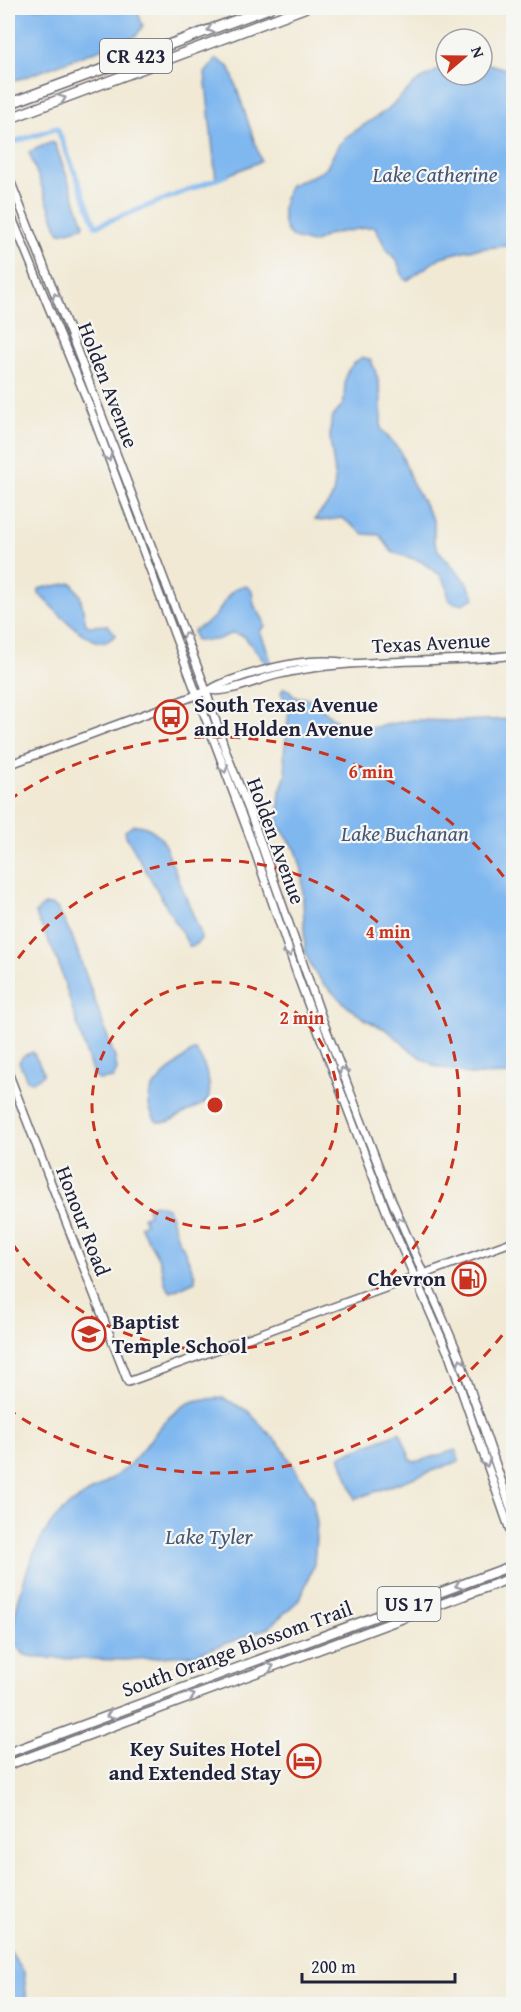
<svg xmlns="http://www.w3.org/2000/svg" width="521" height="2012" font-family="'Gentium Book Plus',serif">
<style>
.water{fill:#7fb7ef;stroke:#506c95;stroke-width:1.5}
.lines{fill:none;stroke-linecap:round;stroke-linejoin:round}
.canal{stroke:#7fb7ef;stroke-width:5}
.tertiary-casing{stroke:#6a6871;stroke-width:10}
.primary-casing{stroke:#6a6871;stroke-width:11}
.trunk-casing{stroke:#6a6871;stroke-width:12}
.tertiary{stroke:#fff;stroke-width:7}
.primary{stroke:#fff;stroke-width:8}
.trunk{stroke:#fff;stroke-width:9}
.oneway{stroke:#9c9ca7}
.ring{fill:none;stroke:#c8321e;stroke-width:3;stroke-dasharray:10 8}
.labels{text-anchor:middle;stroke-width:4.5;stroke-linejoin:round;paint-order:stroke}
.shield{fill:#f6f6f2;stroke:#626272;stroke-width:1.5}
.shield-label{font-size:20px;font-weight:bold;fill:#22223b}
.street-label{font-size:21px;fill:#22223b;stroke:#f6f6f2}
.poi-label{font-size:21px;font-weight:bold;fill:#22223b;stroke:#f6f6f2;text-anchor:start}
.water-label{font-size:22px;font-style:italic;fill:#43567a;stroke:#f6f6f2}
.centre{fill:#c8321e;stroke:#f6f6f2;stroke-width:3}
.ring-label{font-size:18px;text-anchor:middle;font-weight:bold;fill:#c8321e;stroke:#f6f6f2;stroke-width:4.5;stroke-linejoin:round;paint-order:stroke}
</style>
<rect width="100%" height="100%" fill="#f6f6f2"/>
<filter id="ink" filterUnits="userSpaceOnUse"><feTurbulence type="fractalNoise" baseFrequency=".0167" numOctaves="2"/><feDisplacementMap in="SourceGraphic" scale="12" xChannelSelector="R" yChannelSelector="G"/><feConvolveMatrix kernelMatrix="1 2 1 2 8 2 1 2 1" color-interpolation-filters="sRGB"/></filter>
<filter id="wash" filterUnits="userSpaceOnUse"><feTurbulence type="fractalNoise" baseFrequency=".008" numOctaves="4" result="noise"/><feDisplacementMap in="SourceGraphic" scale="24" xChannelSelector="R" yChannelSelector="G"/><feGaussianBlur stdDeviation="1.35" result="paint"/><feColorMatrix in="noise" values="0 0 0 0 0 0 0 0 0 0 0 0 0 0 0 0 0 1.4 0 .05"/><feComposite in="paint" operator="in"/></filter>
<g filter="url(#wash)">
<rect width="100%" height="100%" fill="#f1e9d4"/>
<!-- water -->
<g class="water">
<polygon points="8,8 136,8 143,26 136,36 23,78 8,81"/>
<polygon points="217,59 230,68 261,161 216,180 205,73"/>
<path d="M482 62 513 71V245L468 250 441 257 408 280 404 279 397 261 387 250 375 227C370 226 336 233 330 234 324 236 319 241 312 243 305 241 296 240 290 235 278 222 283 198 290 185L319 173 327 167 338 146 346 137 387 110 416 82 446 66V75H482Z"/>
<polygon points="51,142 55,144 84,224 83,227 60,233 57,228 29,152"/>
<path d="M362 357 371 360C383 388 381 400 381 429L400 451 412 482 434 522V541L438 550 466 582 475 598 462 604 453 603 448 598 447 586 440 575 420 561 392 552 380 535 364 534 342 518 321 521 315 519C321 509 330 506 333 494 340 469 325 443 332 419 334 412 343 408 344 400 346 376 341 373 362 357Z"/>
<path d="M72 583 80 595 86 625 90 626 108 625 116 635C112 638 108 642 104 642 87 645 51 606 39 594V589L42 588Z"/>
<path d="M244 586 248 587 252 591 254 605 263 619 265 626 260 631C264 643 269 651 271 664L267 665 244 636 233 633 216 640 196 641 193 631C200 627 208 623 214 617 224 607 227 588 244 586Z"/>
<polygon points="284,688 290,691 294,697 307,698 341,724 360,730 412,720 459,721 513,719 513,1074 472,1075 435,1066 414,1053 387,1030 366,1020 348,1007 323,983 312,968 305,952 302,870 296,850 279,826 278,821 280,791 286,775 284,754 289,711 281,692"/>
<path d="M134 825C145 824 157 832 163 841L200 932 201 939 194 946H189L187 942 126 836 125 831Z"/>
<polygon points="45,905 52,905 57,908 72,936 115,1058 117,1070 113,1078 99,1080 93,1075 57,959 35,913"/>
<path d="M195 1050C204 1061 216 1092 205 1103L168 1122H157C139 1098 153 1084 172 1068 179 1062 187 1054 195 1050Z"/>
<path d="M33 1052 43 1071V1075C38 1079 33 1083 27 1080L19 1062 23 1056Z"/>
<path d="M154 1204 168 1208 179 1242 183 1247 195 1276V1281L171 1292C161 1283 164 1271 159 1260 154 1248 146 1238 140 1226L145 1223 143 1217 149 1215 147 1207Z"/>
<path d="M223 1398 248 1411 281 1446 312 1497 317 1523 314 1564 300 1599 268 1628 197 1654 126 1660 40 1658 25 1655 11 1640C16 1600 33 1533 66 1508 85 1493 109 1483 127 1467 147 1448 162 1417 187 1404 197 1398 211 1399 223 1398Z"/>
<polygon points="400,1432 411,1460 415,1462 456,1450 459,1461 355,1499 340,1456"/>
<polygon points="8,1948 24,1972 27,2004 8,2004"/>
</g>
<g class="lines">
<!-- canal -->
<polyline class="canal" points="8,144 57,128 96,226 227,175"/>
</g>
</g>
<g filter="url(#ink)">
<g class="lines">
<!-- tertiary casing -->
<g class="tertiary-casing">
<g id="tertiary">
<polyline points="8,175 73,340 202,679 226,752 252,818 323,1021 392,1201 459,1356 514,1518"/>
<polyline points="8,208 87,400 251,840 298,977 338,1084 390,1221 449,1355 514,1542"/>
<path d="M210 690C227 694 256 680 276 675 354 656 434 665 514 655"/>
<path d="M8 765 210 690C220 683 232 680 244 676 278 665 314 657 349 663"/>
<polyline points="8,1072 128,1382 514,1241"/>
</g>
</g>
<!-- primary casing -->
<g class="primary-casing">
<g id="primary">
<polyline points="8,1753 514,1565"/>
<polyline points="8,1765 514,1577"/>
</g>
</g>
<!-- trunk casing -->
<g class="trunk-casing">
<g id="trunk">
<polyline points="8,104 269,8"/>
<polyline points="8,119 304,8"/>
</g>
</g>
<!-- tertiary -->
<use href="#tertiary" class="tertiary"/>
<!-- primary -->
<use href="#primary" class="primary"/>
<!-- trunk -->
<use href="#trunk" class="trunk"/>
</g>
<!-- one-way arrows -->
<defs><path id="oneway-chevron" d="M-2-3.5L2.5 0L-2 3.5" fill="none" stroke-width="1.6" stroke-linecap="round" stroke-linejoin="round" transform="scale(1.5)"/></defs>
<g class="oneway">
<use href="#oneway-chevron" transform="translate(211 29) rotate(160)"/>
<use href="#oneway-chevron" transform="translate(62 99) rotate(-21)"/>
<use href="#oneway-chevron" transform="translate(56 297) rotate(-112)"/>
<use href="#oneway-chevron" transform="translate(108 457) rotate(70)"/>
<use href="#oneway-chevron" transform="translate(186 636) rotate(-111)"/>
<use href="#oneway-chevron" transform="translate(224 769) rotate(69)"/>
<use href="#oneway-chevron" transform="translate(289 953) rotate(71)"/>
<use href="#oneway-chevron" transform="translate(343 1071) rotate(-111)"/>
<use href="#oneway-chevron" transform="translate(400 1221) rotate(-112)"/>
<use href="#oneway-chevron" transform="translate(461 1363) rotate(-110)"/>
<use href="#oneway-chevron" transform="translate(486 1463) rotate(72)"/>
<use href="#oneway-chevron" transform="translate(459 1585) rotate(160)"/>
<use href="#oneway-chevron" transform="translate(270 1667) rotate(-20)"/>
<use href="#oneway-chevron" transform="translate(191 1696) rotate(-21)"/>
<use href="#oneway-chevron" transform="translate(110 1715) rotate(160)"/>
</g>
</g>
<!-- distance rings -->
<g class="ring">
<circle cx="215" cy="1105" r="123"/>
<path d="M8 973A245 245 0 1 1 8 1237"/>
<path d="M513 1321A368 368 0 0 1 9 1410M9 800A368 368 0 0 1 513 889"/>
</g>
<!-- icons -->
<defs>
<g id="bus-ring" transform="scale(1.725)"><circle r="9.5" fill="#f6f6f2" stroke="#c8321e" stroke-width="1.5"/><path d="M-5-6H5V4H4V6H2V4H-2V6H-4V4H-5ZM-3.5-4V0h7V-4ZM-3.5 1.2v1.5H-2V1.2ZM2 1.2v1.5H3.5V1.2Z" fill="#c8321e"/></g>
<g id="fuel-ring" transform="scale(1.725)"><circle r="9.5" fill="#f6f6f2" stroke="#c8321e" stroke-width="1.5"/><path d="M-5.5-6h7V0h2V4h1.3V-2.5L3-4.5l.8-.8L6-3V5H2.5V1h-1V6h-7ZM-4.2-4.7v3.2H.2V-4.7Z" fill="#c8321e"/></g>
<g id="school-ring" transform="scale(1.725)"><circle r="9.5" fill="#f6f6f2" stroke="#c8321e" stroke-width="1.5"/><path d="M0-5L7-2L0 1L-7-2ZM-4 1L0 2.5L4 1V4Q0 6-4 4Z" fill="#c8321e"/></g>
<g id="hotel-ring" transform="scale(1.725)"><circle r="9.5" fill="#f6f6f2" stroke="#c8321e" stroke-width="1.5"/><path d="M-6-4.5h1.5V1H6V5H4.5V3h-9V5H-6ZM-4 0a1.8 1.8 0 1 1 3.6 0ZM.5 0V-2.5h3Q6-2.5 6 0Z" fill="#c8321e"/></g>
</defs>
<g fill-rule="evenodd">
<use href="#bus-ring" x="171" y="717"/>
<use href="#fuel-ring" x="469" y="1279"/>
<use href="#school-ring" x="89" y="1334"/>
<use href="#hotel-ring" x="304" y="1761"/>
</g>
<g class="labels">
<!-- shield labels -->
<g class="shield">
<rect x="100" y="39" width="72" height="34" rx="4.5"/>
<rect x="377.5" y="1587" width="63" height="34" rx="4.5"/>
</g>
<g class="shield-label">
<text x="136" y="63">CR 423</text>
<text x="409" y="1611">US 17</text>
</g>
<!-- street labels -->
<g class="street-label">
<text transform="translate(108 385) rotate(69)" y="7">Holden Avenue</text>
<text transform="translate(431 643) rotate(-3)" y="7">Texas Avenue</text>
<text transform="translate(276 841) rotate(70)" y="7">Holden Avenue</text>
<text transform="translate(83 1221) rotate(69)" y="7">Honour Road</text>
<text transform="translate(237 1649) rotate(-20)" y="7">South Orange Blossom Trail</text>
</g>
<!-- poi labels -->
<g class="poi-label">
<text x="194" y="712">South Texas Avenue<tspan x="194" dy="24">and Holden Avenue</tspan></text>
<text x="446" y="1286" text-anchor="end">Chevron</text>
<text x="112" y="1329">Baptist<tspan x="112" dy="24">Temple School</tspan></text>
<text x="281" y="1756" text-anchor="end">Key Suites Hotel<tspan x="281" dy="24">and Extended Stay</tspan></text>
</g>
<!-- water labels -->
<g class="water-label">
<text x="435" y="182">Lake Catherine</text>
<text x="405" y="841">Lake Buchanan</text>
<text x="209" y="1544">Lake Tyler</text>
</g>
</g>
<circle cx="215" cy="1105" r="9" class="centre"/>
<g class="ring-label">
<text x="371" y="778">6 min</text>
<text x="388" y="938">4 min</text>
<text x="302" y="1024">2 min</text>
</g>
<!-- margin -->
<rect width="521" height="2012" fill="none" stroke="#f6f6f2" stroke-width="30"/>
<!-- north arrow -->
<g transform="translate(464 57) rotate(70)"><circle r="28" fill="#f6f6f2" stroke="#a1a1a9" stroke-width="1.5"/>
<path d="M0-4.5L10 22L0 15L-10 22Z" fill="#c8321e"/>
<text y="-9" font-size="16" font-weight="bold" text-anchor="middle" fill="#22223b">N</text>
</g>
<!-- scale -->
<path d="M302 1973v9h153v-9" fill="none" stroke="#22223b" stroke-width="3"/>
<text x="311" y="1973" font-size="18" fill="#22223b" stroke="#f6f6f2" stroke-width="4.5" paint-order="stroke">200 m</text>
</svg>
